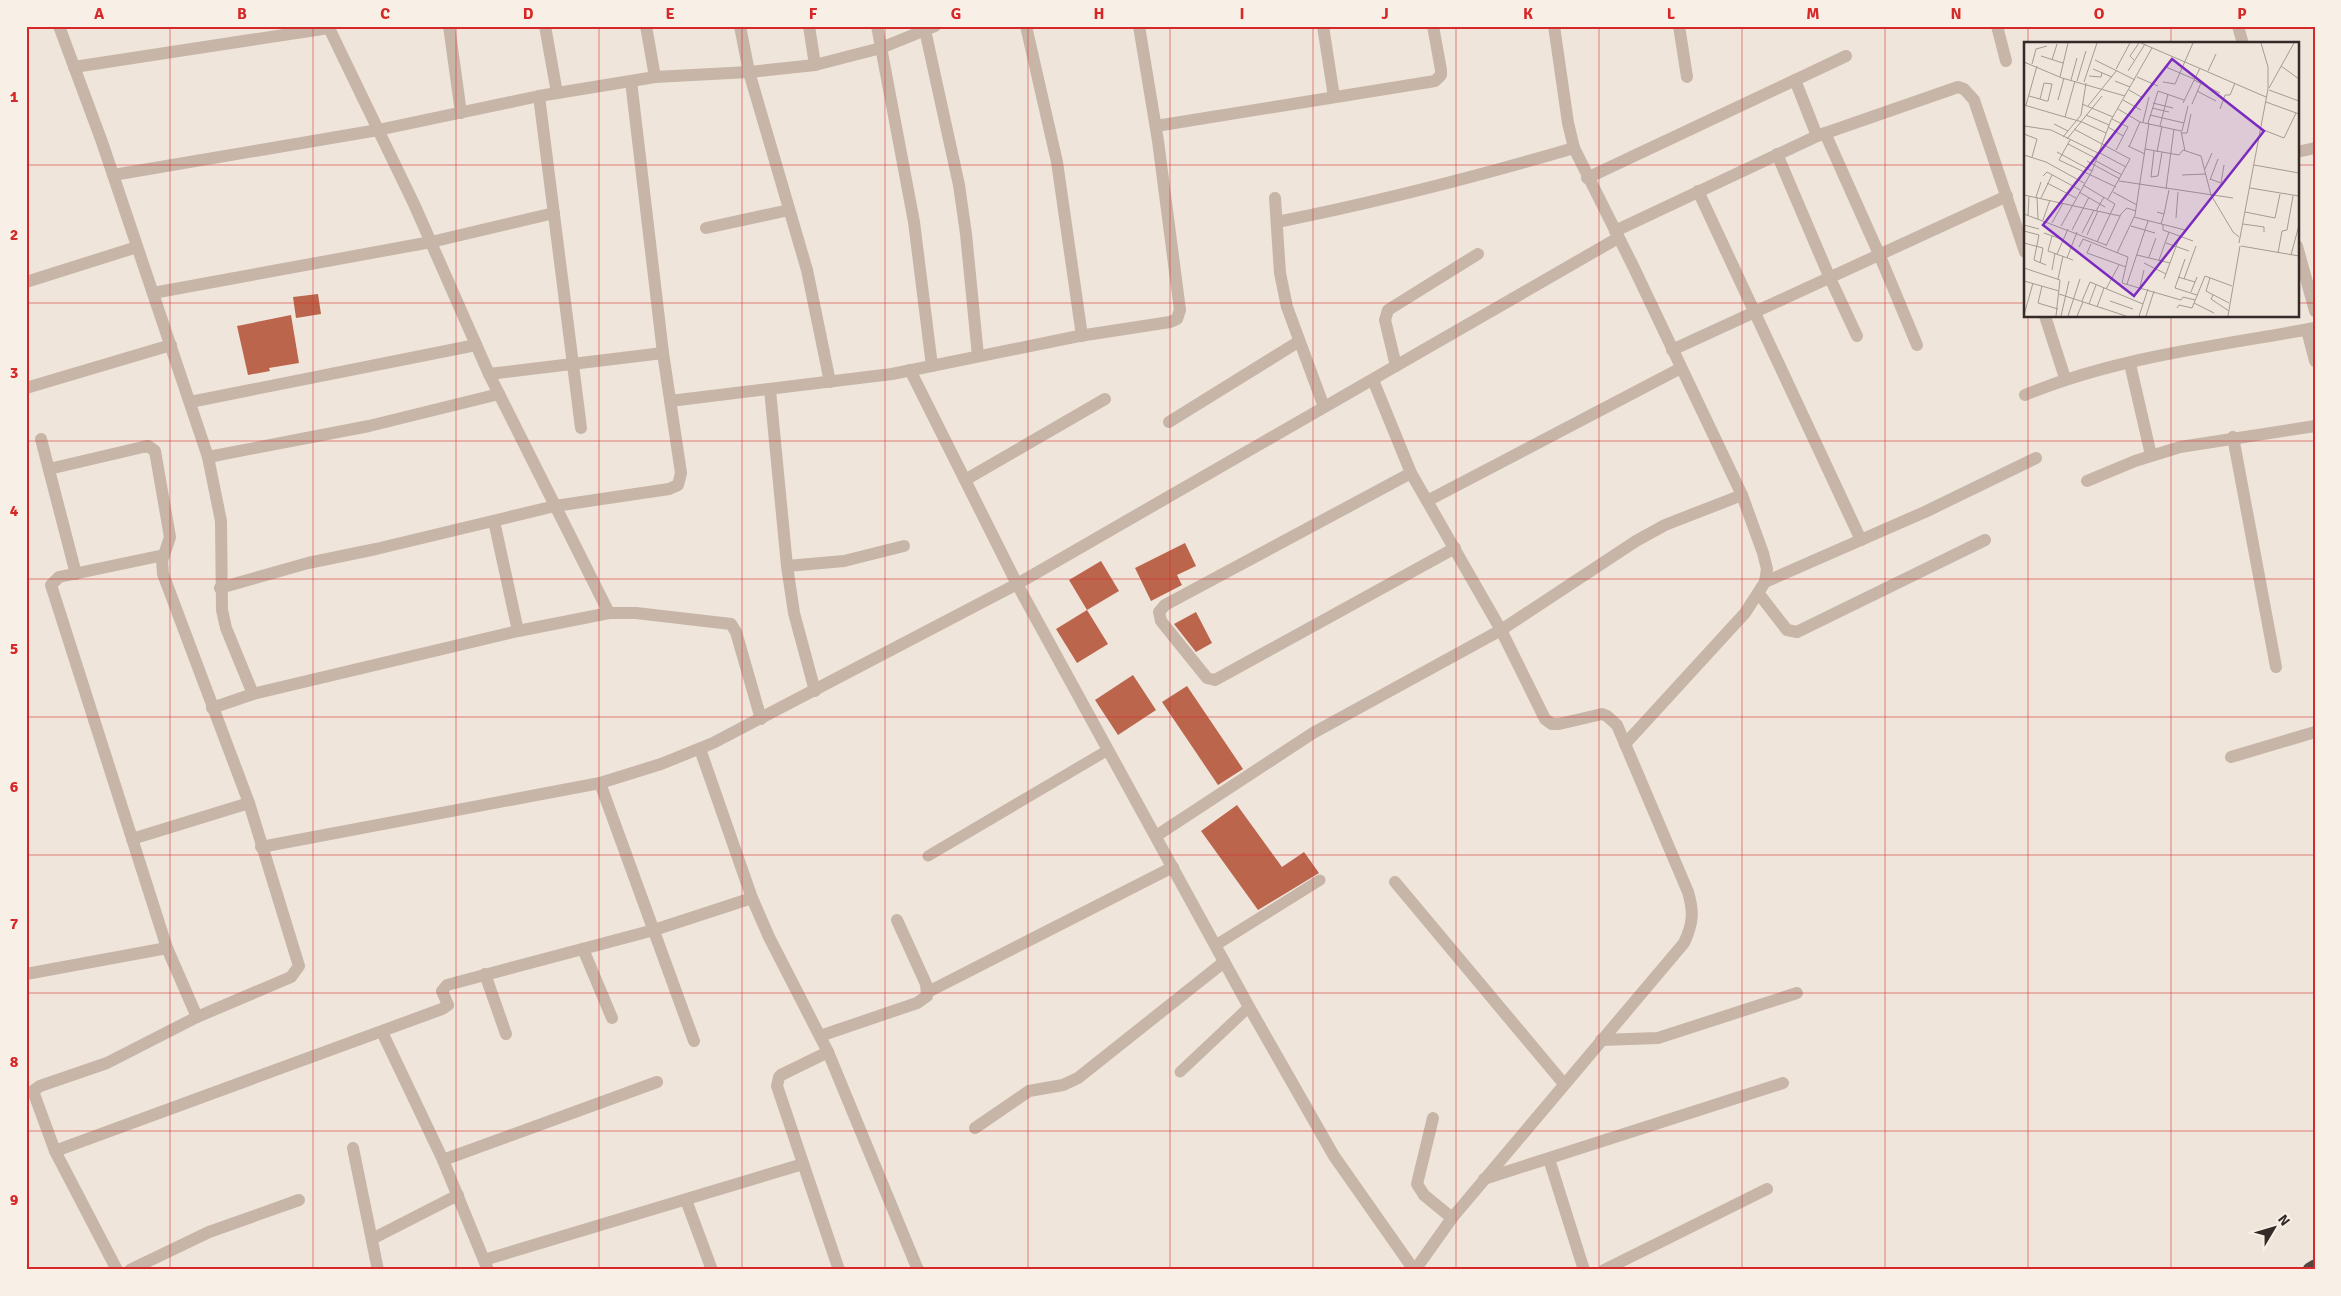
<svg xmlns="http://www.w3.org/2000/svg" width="2341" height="1296" font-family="Signika,sans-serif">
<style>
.building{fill:#bc654d}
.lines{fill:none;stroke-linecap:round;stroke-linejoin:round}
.lane{stroke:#c7b5a8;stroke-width:11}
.street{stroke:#c7b5a8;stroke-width:12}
.highway{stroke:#544540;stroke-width:15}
.grid{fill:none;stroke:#d62828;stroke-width:1;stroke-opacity:0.55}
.inset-road{fill:none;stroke:#a49b93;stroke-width:1}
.view{fill:#7b2cbf;fill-opacity:0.15;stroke:#7b2cbf;stroke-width:2.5}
.inset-edge{fill:none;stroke:#342b28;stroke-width:2.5}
.neatline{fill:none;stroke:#d62828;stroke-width:2}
.grid-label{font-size:16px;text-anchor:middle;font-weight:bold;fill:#d62828}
</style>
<rect width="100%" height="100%" fill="#efe5db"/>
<!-- building -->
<g class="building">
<polygon points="318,294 321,314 296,318 293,297"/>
<polygon points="291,315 299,363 269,368 270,371 248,375 237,326"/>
<polygon points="1185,543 1196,566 1177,575 1182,585 1151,601 1135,568"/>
<polygon points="1101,561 1119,591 1087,610 1069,580"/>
<polygon points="1087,610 1108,644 1077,663 1056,629"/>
<polygon points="1196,612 1212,643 1196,652 1174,624"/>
<polygon points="1133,675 1156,710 1118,735 1095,700"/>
<polygon points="1187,686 1243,769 1218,785 1162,702"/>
<polygon points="1237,805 1282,867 1304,852 1319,873 1258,910 1201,831"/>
</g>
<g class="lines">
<!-- lane -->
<g class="lane">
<polyline points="928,856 1108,750"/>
<polyline points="1216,945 1320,880"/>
<polyline points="1180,1072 1249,1007"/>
</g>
<!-- street -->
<g class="street">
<polyline points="59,26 102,142 208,457 221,521 222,610 226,628 253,694"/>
<polyline points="328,26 414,204 489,374 609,613"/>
<polyline points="449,26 461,113"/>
<polyline points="545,26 557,93"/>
<polyline points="646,26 655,77"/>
<polyline points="740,26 749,72 807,270 830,382"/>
<polyline points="809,26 815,65"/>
<polyline points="877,26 914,222 932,366"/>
<polyline points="1026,26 1057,162 1082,336"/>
<polyline points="1323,26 1334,97"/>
<polyline points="1554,26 1568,123 1574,148 1633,266 1742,495 1763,553 1767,569 1765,582 1745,613 1625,744"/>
<polyline points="1679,26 1687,77"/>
<polyline points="1997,26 2006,61"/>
<polyline points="2238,26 2243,44"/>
<polyline points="925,30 959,185 966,234 978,356"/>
<polyline points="74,67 329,28"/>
<polyline points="1795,80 1817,136"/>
<polyline points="539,96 581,428"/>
<polyline points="1156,126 1435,81 1441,75 1441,70 1433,26"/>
<polyline points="1825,133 1879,254 1917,345"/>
<polyline points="2297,152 2315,148"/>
<polyline points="1777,154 1829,276 1857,336"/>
<polyline points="113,175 378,130 539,96 655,77 749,72 815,65 881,48 935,26"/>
<polyline points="1587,178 1846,56"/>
<polyline points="1698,191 1861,540"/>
<polyline points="1275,198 1280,273 1287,307 1324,407"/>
<path d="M1277 222C1378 202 1475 177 1574 148"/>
<polyline points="706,228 789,210"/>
<polyline points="1615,231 1817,136 1958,87 1964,89 1974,100 2025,252"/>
<polyline points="2297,246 2315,311"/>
<polyline points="26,282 137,247"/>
<polyline points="153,293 431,242 554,213"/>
<polyline points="2045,316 2065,378"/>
<polyline points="2307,330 2315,361"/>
<polyline points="1672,350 2007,196"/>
<polyline points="2130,364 2151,455"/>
<polyline points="1396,366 1385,320 1388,310 1478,254"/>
<polyline points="910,370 1017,584 1249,1007 1334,1156 1414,1270"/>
<polyline points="489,374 663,353"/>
<path d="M1373 380 1411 473 1501 630 1545 719 1552 724H1559L1602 714 1607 716 1617 725 1688 892C1694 912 1693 924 1684 943L1452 1218 1415 1270"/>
<polyline points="26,388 171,345"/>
<polyline points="770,390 787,566 794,613 815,691"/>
<path d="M2025 395C2116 357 2218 346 2315 328"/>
<polyline points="670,401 892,374 1079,336 1170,322 1177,319 1180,310 1158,141 1139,26"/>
<polyline points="190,402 476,345"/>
<polyline points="1169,422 1298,342"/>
<polyline points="2233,437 2276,667"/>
<polyline points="41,439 76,574"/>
<polyline points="208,457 369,426 499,394"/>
<polyline points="49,469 143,447 148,446 155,451 170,537 162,561 163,574 249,803 299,966 291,977 197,1017 107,1063 40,1086 33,1091 55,1151 117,1270"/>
<polyline points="1411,473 1165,605 1159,612 1161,621 1207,678 1215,680 1455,548"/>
<polyline points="965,480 1105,399"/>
<polyline points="2087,481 2135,461 2180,447 2315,426"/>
<polyline points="1427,501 1681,368"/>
<polyline points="494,521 518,631"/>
<polyline points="164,555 59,577 51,585 167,948 197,1017"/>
<polyline points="787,566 844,561 904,546"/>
<polyline points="1765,582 1927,511 2036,458"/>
<polyline points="220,588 308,563 376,549 555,506 669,489 678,485 681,473 663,353 631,81"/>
<polyline points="1759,594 1787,630 1797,632 1985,540"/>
<polyline points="212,708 253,694 518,631 609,613 636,613 731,624 736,632 761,719"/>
<polyline points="700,749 752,898 769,937 828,1052 918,1270"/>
<polyline points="2231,757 2315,732"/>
<polyline points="600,783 694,1041"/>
<polyline points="1156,836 1313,733 1501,630 1636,541 1665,525 1742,495"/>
<polyline points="132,839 249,803"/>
<polyline points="261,847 600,783 661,764 713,743 1017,584 1618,238"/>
<polyline points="1395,882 1564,1084"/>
<polyline points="583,949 612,1018"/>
<polyline points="26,974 167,948"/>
<polyline points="485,974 506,1034"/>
<polyline points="928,992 1173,867"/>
<polyline points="382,1032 443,1160 488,1270"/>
<polyline points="820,1036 917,1003 927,996 926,984 897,920"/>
<polyline points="1601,1040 1658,1038 1797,993"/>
<polyline points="828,1052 781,1075 779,1077 777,1086 839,1270"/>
<polyline points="1433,1118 1417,1184 1424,1195 1452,1218"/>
<polyline points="975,1128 1029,1091 1063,1085 1078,1078 1224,962"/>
<polyline points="353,1148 378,1270"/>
<polyline points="55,1151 442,1009 448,1005 442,991 447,985 654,930 752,898"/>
<polyline points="1549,1159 1584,1270"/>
<polyline points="443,1160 657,1082"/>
<polyline points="1484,1179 1783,1083"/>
<polyline points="686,1200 712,1270"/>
<polyline points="372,1239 458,1195"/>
<polyline points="484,1260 803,1164"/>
<polyline points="130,1270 209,1232 299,1200"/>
<polyline points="1604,1270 1767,1189"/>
</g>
<!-- highway -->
<polyline class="highway" points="2310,1270 2315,1267"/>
</g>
<!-- grid -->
<path class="grid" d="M170 26V1270M313 26V1270M456 26V1270M599 26V1270M742 26V1270M885 26V1270M1028 26V1270M1170 26V1270M1313 26V1270M1456 26V1270M1599 26V1270M1742 26V1270M1885 26V1270M2028 26V44M2171 26V44M26 165H2025M2297 165H2315M26 303H2025M2297 303H2315M2028 316V1270M2171 316V1270M26 441H2315M26 579H2315M26 717H2315M26 855H2315M26 993H2315M26 1131H2315"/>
<!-- overview -->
<g transform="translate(2024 42)">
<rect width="275" height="275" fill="#efe5db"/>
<path class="inset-road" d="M117 1 242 55M17 14 39 21M28 18 33 2M71 18 111 38M110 18 106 14 115 1M0 20 38 36 101 54M8 22 12 7 23 4M257 24 275 37M142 25 170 37M69 27 88 35M92 27 106 1M104 29 121 2M184 29 192 12M65 34 77 35 78 31M36 35 44 1M113 35 134 44M47 38 53 16M170 38 196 51M53 39 62 9M91 39 106 45M60 40 73 1M139 40 151 42 169 1M245 46 270 1M105 48 119 56M245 48 275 59M173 49 192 59M5 54 16 57 22 59H24L28 42 20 41 16 57M34 58 40 36M99 58 117 68M242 60 275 72M129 61 149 66M159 61 176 26M58 62 89 75M168 62 177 41M0 63 58 80 82 91M2 63 13 24M64 64 93 28M128 66 145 70M94 67 116 80 157 89 161 109M196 67 201 53H206L211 41M62 73 85 83M126 73 160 81M41 75 51 39M88 77 104 85 92 108M119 80 125 55M124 81 134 49 160 58M30 82 44 89M0 84 27 88 74 111M136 84 144 52M84 85 99 94M50 87 106 117 84 157M237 87 260 96 272 71M158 89 164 64M158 91H163L167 72M0 92 13 97 8 115M39 95 57 73 62 41M43 97 78 54M46 98 35 118 92 145M44 102 73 117M104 104 121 112M105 105 116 80M121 107 155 113 159 108 177 114 187 153 209 190 215 195M130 109 127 135 134 134 138 110M33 110 68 129M74 110 102 125M133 110 138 84M0 113 22 120 60 141M63 119 96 137M72 119 98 133M230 123 275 131M181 127 188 111M158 133 182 132M19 134 23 130 56 148M186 137 197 141 200 123M186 138 194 117M95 139 209 156M23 141 52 156M59 143 91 162 73 200M226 146 275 154M142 147 150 87M55 150 81 165M89 150 113 163M0 153 96 174M12 155 17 140M13 155 14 177M17 156 28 133M72 169 80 155M133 170 140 172 137 182M221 170 251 176 256 152M0 172 82 203M140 172 145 148M4 174 5 154M110 175 161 188M152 176 154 150M19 178 26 158M28 181 39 161M139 182V188L169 199M219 182 240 185V190M0 183 15 187M37 184 68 129 87 78 128 6M107 184 131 191M48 188 65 155M0 189 15 193 10 218 22 223M20 191 40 198M58 191 70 168M63 193 74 169M28 194 24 209 49 218M0 201 19 206 16 221M142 201 165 209M215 201 244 47V25L237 1M67 202 63 211 102 225M82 204 97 172 103 166 112 169M217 204 275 214M55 205 59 197 104 215 98 241 157 258 159 255 171 258M93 211 111 173 125 81M254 211 258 189 263 188 269 154M33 212 44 187M113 213 146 221M267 213 275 183M125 215 132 196M43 216 53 190M161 217 151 246 173 253M135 218 145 190M120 221 142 232M0 226 36 238 32 274M28 228 31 211M154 235 171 240M186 236 182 249 205 261M34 237 39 214M140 237 156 194M160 237 172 204M0 239 35 249M103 242 124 179M18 244 14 261 34 267M116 245 120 228M82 247 95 223M167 250 173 235M35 252 102 274M189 253 187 257 205 269M58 259 66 240 119 262M86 259 109 267M170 261 190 271M65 262 72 243M73 265 80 246M153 266 155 263 168 266 181 234 208 244M0 273 9 241M37 274 45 239M44 274 56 237M53 274 59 260M115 274 124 247M122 274 130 249M204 274 216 204"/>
<path class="view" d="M148 17 240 89 110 254 19 183Z"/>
<rect width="275" height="275" class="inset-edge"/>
</g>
<!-- border -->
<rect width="2341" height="1296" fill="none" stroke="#f8f0e7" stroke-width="55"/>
<!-- north arrow -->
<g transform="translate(2274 1228) rotate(52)" stroke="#f8f0e7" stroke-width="4" paint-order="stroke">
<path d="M0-4L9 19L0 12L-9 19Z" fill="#342b28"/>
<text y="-8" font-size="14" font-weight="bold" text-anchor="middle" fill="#342b28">N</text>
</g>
<rect x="28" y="28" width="2286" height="1240" class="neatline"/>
<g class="grid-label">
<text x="99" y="19">A</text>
<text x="242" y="19">B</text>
<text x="385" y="19">C</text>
<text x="528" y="19">D</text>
<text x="670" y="19">E</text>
<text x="813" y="19">F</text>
<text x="956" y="19">G</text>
<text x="1099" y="19">H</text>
<text x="1242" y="19">I</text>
<text x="1385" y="19">J</text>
<text x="1528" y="19">K</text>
<text x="1671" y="19">L</text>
<text x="1813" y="19">M</text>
<text x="1956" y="19">N</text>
<text x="2099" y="19">O</text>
<text x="2242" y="19">P</text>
<text x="14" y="102">1</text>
<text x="14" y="240">2</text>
<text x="14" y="378">3</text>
<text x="14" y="516">4</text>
<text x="14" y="654">5</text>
<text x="14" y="792">6</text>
<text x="14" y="929">7</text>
<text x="14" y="1067">8</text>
<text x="14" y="1205">9</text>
</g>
</svg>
